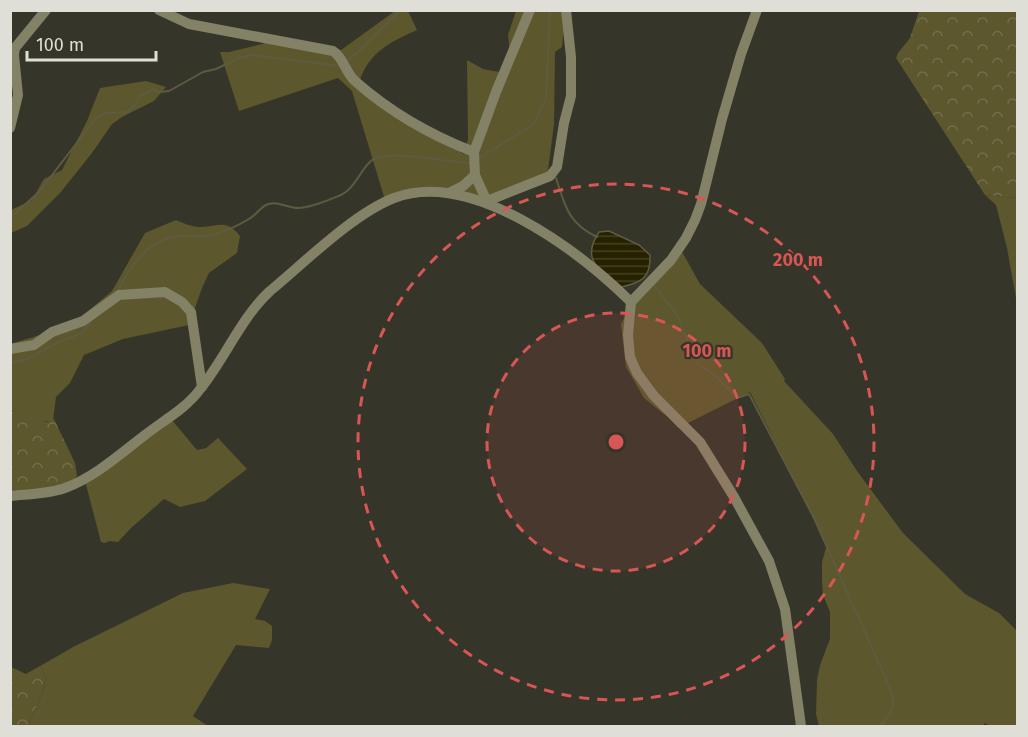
<svg xmlns="http://www.w3.org/2000/svg" width="1028" height="737" font-family="'Fira Sans',sans-serif">
<style>
.grass{fill:#5c572c}
.forest{fill:url(#forest-crowns)}
.water{fill:url(#water-rules);stroke:#5e5b41;stroke-width:1.5}
.lines{fill:none;stroke-linecap:round;stroke-linejoin:round}
.stream{stroke:#5e5b41;stroke-width:2}
.minor{stroke:#838166;stroke-width:10}
.ring{fill:none;stroke:#d85654;stroke-width:3;stroke-dasharray:10 8}
.centre{fill:#d85654;stroke:#36352a;stroke-width:3}
.ring-label{font-size:18px;text-anchor:middle;font-weight:bold;fill:#d85654;stroke:#36352a;stroke-width:4.5;stroke-linejoin:round;paint-order:stroke}
</style>
<defs>
<pattern id="forest-crowns" width="20" height="18" patternUnits="userSpaceOnUse" patternTransform="scale(1.5)"><rect width="20" height="18" fill="#5c572c"/><path d="M2 6a3 3 0 1 1 6 0M12 15a3 3 0 1 1 6 0" fill="none" stroke="#736f4a"/></pattern>
<pattern id="water-rules" width="6" height="5" patternUnits="userSpaceOnUse" patternTransform="scale(1.5)"><rect width="6" height="5" fill="#262200"/><path d="M0 2.5h6" fill="none" stroke="#454224"/></pattern>
</defs>
<rect width="100%" height="100%" fill="#36352a"/>
<!-- grass -->
<g class="grass">
<path d="M395 11H408L417 30C388 43 366 54 358 87L415 128 464 154 468 139 467 60 483 69 499 72 510 54 508 35 516 11H562L565 17 562 47 555 52 554 124 547 178 478 206 452 194 385 200 352 91 338 78 239 111 220 52H229L266 43 341 50Z"/>
<polygon points="146,81 166,87 154,101 122,117 112,124 92,153 60,193 27,226 11,233 11,210 32,200 44,179 62,170 87,121 100,88"/>
<polygon points="985,195 1017,198 1017,304 1007,248 996,205"/>
<path d="M176 220C183 223 192 227 199 227 218 227 226 218 240 236L237 253 209 273 202 288 189 325 123 339 84 355 70 383 56 397 53 421C39 423 25 413 11 411L10 344 70 326 112 291 145 233Z"/>
<polygon points="680,248 700,284 762,343 785,379 784,381 833,434 857,471 903,533 965,594 999,613 1017,631 1017,726 990,726 985,723 983,726 819,726 816,714 817,680 820,665 830,639 830,612 823,595 822,581 822,562 827,544 750,392 678,428 670,419 644,398 626,367 621,324 637,294"/>
<polygon points="166,413 197,450 206,448 218,438 247,469 205,501 180,507 164,499 131,528 118,542 110,541 105,543 101,542 85,481"/>
<polygon points="233,583 270,589 255,619 265,621 272,626 272,640 269,648 236,645 193,716 208,726 28,726 42,694 46,678 40,666 75,646 183,593"/>
</g>
<!-- forest -->
<g class="forest">
<polygon points="1008,10 1010,12 1017,11 1017,198 985,195 896,58 898,53 910,38 919,11"/>
<polygon points="10,411 22,413 47,422 54,419 75,463 77,476 71,482 11,497"/>
<polygon points="40,666 46,678 42,694 28,726 11,726 11,667 26,674"/>
</g>
<!-- water -->
<path class="water" d="M609 231 639 245 650 255C651 278 641 283 621 287 600 270 580 261 599 232Z"/>
<g class="lines">
<!-- stream -->
<g class="stream">
<polyline points="347,62 401,10"/>
<polyline points="478,159 534,124 546,99 550,10"/>
<path d="M556 178C565 206 568 223 597 237"/>
<polyline points="10,218 39,192 96,118 104,113 127,112 134,106 140,96 153,89 159,92 169,91 203,72 216,69 239,58 251,55 340,66"/>
<path d="M654 285 677 315 697 363 716 376 734 395 740 397 749 394 814 518 886 679C895 706 899 704 880 726"/>
<path d="M117 292C129 268 149 238 179 236 191 235 203 238 215 234 226 231 239 225 249 219 255 216 260 208 266 205 276 200 288 208 298 208 311 208 329 200 341 195 358 187 363 160 379 157 409 152 440 162 470 163"/>
<polyline points="10,363 25,360 59,342 82,333 93,319"/>
</g>
<!-- minor -->
<g class="minor">
<path d="M159 10 189 24 333 51C344 58 345 72 355 81 390 112 430 135 474 152"/>
<polyline points="757,10 741,54 722,119 701,204 695,220 686,238 671,260 631,302 628,335 630,357 637,373 654,396 700,442 734,497 769,561 785,609 801,726"/>
<polyline points="10,128 18,95 14,55 15,48 46,10"/>
<polyline points="449,193 463,186 475,175"/>
<polyline points="487,201 550,176 557,167 564,123 571,96 571,57 566,10"/>
<polyline points="488,204 475,175 474,152 496,92 530,10"/>
<polyline points="10,349 34,345 52,332 83,321 119,295 165,292 182,302 191,312 202,387"/>
<path d="M10 496C29 494 48 494 65 488 95 477 120 454 145 435 164 420 187 408 201 388 226 357 240 319 270 291 305 262 353 214 394 198 471 169 578 250 631 302"/>
</g>
</g>
<!-- distance rings -->
<circle cx="616" cy="442" r="129" fill="#d85654" fill-opacity=".12"/>
<g class="ring">
<circle cx="616" cy="442" r="129"/>
<circle cx="616" cy="442" r="258"/>
</g>
<circle cx="616" cy="442" r="9" class="centre"/>
<g class="ring-label">
<text x="798" y="266">200 m</text>
<text x="707" y="357">100 m</text>
</g>
<!-- border -->
<rect width="1028" height="737" fill="none" stroke="#dfdfd8" stroke-width="24"/>
<!-- scale -->
<path d="M27 51v9h129v-9" fill="none" stroke="#dfdfd8" stroke-width="3"/>
<text x="36" y="51" font-size="18" fill="#dfdfd8" stroke="#36352a" stroke-width="4.5" paint-order="stroke">100 m</text>
</svg>
